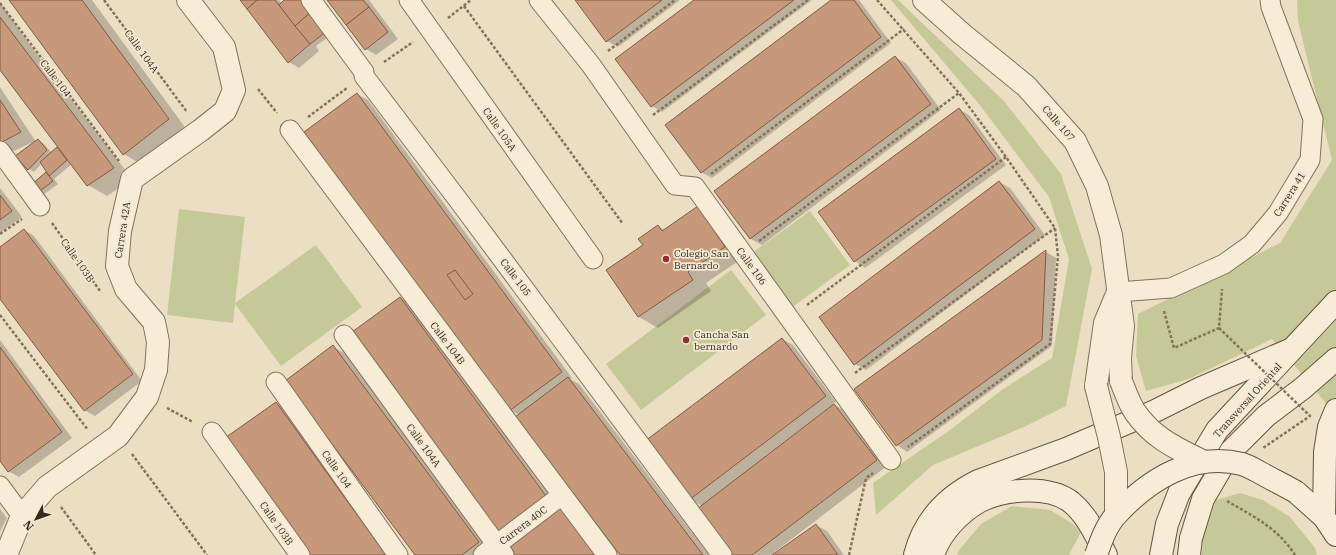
<svg xmlns="http://www.w3.org/2000/svg" width="1336" height="555" font-family="'IBM Plex Serif',serif">
<style>
.green{fill:#c5c998}
.shadow{fill:#0003}
.building{fill:#c8987b;stroke:#835942}
.lines{fill:none;stroke-linecap:round;stroke-linejoin:round}
.minor-casing{stroke:#85705b;stroke-width:21}
.tertiary-casing{stroke:#85705b;stroke-width:24}
.secondary-casing{stroke:#67513e;stroke-width:24}
.path{stroke:#85705b;stroke-width:2.5;stroke-dasharray:3 2;stroke-linecap:butt}
.minor{stroke:#f7ecd6;stroke-width:19}
.tertiary{stroke:#f7ecd6;stroke-width:22}
.secondary{stroke:#f7ecd6;stroke-width:22}
.tertiary-bridge-casing{stroke:#85705b;stroke-width:24;stroke-linecap:butt}
.secondary-bridge-casing{stroke:#67513e;stroke-width:24;stroke-linecap:butt}
.path-bridge{stroke:#85705b;stroke-width:2.5;stroke-dasharray:3 2;stroke-linecap:butt}
.tertiary-bridge{stroke:#f7ecd6;stroke-width:22}
.secondary-bridge{stroke:#f7ecd6;stroke-width:22}
.poi-dot{fill:#912e32;stroke:#f3e9d2;stroke-width:1.5}
.labels{text-anchor:middle;stroke-width:3.5;stroke-linejoin:round;paint-order:stroke}
.street-label{font-size:10px;fill:#36291e;stroke:#f3e9d2}
.poi-label{font-size:10px;fill:#36291e;stroke:#f3e9d2;text-anchor:start}
</style>
<rect width="100%" height="100%" fill="#ecdec3"/>
<!-- green -->
<g class="green">
<polygon points="891,0 898,0 1004,101 1061,174 1092,269 1066,406 1024,427 933,465 876,515 873,483 950,430 1003,389 1052,358 1069,259 1049,197 979,104"/>
<polygon points="1297,0 1336,0 1336,415 1272,339 1189,379 1146,391 1136,356 1138,314 1280,243 1332,160 1298,21"/>
<polygon points="179,209 245,217 235,303 316,245 362,307 281,366 235,304 233,323 167,315"/>
<polygon points="810,211 850,265 791,308 752,253"/>
<polygon points="731,270 766,315 641,410 606,364"/>
<polygon points="1240,493 1263,500 1290,517 1315,548 1317,555 1202,555 1203,536 1216,500"/>
<polygon points="1012,506 1050,510 1073,524 1081,532 1069,555 957,555 960,549 981,524"/>
</g>
<!-- shadow -->
<g class="shadow">
<polygon points="10,0 92,0 187,130 142,165 124,154"/>
<polygon points="241,0 279,0 282,3 286,0 331,35 316,46 319,51 299,68 289,62"/>
<polygon points="328,0 369,0 398,39 376,55 366,49"/>
<polygon points="576,0 680,0 618,47 607,41"/>
<polygon points="695,0 812,0 662,112 652,106 617,59"/>
<polygon points="833,0 859,0 891,43 712,178 701,172"/>
<polygon points="0,3 46,67 132,179 107,196 88,185 72,164 54,179 58,184 43,195 32,185 48,172 42,163 34,172 29,169 17,156 35,141 14,151 0,143 0,87 36,142 38,140 43,143 52,153 57,149 64,153 0,68"/>
<polygon points="895,57 906,63 941,110 762,245 751,239 716,192"/>
<polygon points="357,94 368,100 572,378 570,379 579,384 709,555 621,555 519,415 510,410"/>
<polygon points="959,109 970,116 1006,165 865,268 855,261 819,212"/>
<polygon points="999,182 1010,188 1045,235 866,370 855,364"/>
<polygon points="0,188 22,217 0,233"/>
<polygon points="698,208 743,258 706,283 711,291 658,328 639,317 607,270 644,246 658,226 665,230"/>
<polygon points="24,230 34,236 142,381 95,416 84,410 0,297 0,248"/>
<polygon points="1046,252 1056,258 1052,346 907,452 897,445 856,389"/>
<polygon points="400,298 411,304 556,502 509,537"/>
<polygon points="782,339 793,345 836,402 833,404 845,411 887,466 771,555 733,555 702,506 690,499"/>
<polygon points="0,340 72,438 19,477 8,471 0,460"/>
<polygon points="333,347 344,353 489,548 480,555 416,555"/>
<polygon points="276,403 286,409 392,555 310,555"/>
<polygon points="0,509 7,518 0,532"/>
<polygon points="816,525 827,531 844,555 774,555"/>
</g>
<!-- building -->
<g class="building">
<polygon points="9,0 82,0 169,119 123,155"/>
<polygon points="240,0 257,0 247,9"/>
<polygon points="257,0 275,0 310,44 288,63 247,9"/>
<polygon points="284,0 304,0 312,11 295,26 279,5"/>
<polygon points="327,0 363,0 369,7 346,25"/>
<polygon points="575,0 662,0 606,42"/>
<polygon points="694,0 794,0 651,107 615,59"/>
<polygon points="831,0 854,0 881,37 701,173 665,125"/>
<polygon points="369,7 388,32 365,50 346,25"/>
<polygon points="312,11 327,31 310,44 295,26"/>
<polygon points="0,17 114,168 87,186 0,70"/>
<polygon points="895,56 931,104 750,239 714,191"/>
<polygon points="357,93 562,372 509,411 304,132"/>
<polygon points="0,100 21,132 0,143"/>
<polygon points="959,108 996,159 854,262 818,212"/>
<polygon points="38,139 47,150 28,170 15,156"/>
<polygon points="57,147 67,160 49,176 40,162"/>
<polygon points="46,172 53,181 37,193 31,185"/>
<polygon points="999,181 1035,229 854,365 819,317"/>
<polygon points="0,195 12,211 0,220"/>
<polygon points="698,206 725,247 688,272 693,280 638,317 606,270 643,245 638,239 658,225 662,231"/>
<polygon points="24,229 133,374 84,411 0,299 0,247"/>
<polygon points="1046,250 1042,340 896,446 854,389"/>
<polygon points="455,270 473,294 465,300 447,275"/>
<polygon points="400,297 546,496 498,532 352,332"/>
<polygon points="782,338 826,396 689,500 645,441"/>
<polygon points="333,345 479,542 462,555 415,555 285,381"/>
<polygon points="0,347 62,432 8,472 0,461"/>
<polygon points="568,377 703,555 620,555 515,417"/>
<polygon points="276,402 386,555 309,555 225,438"/>
<polygon points="834,404 877,460 752,555 732,555 697,509"/>
<polygon points="562,506 599,555 513,555 508,548"/>
<polygon points="816,524 838,555 772,555"/>
</g>
<g class="lines">
<!-- minor casing -->
<g class="minor-casing">
<g id="minor">
<polyline points="311,0 364,72 364,76 459,201 722,555"/>
<polyline points="409,0 593,259"/>
<polyline points="539,0 591,65 675,185 695,187 891,460"/>
<polyline points="290,130 607,555"/>
<polyline points="0,151 40,206"/>
<polyline points="1118,292 1171,288 1224,264 1252,244 1278,213 1310,160 1313,119 1271,7 1270,0"/>
<polyline points="344,335 504,555"/>
<polyline points="276,382 398,555"/>
<polyline points="212,432 300,555"/>
<polyline points="0,486 22,516"/>
<polyline points="483,555 562,495"/>
</g>
</g>
<!-- tertiary casing -->
<g class="tertiary-casing">
<g id="tertiary">
<polyline points="924,0 962,34 1026,86 1075,141 1097,186 1111,235 1123,326 1120,358 1121,381"/>
<polyline points="1096,386 1105,323 1118,292"/>
<polyline points="6,555 22,516 47,487 118,436 147,397 156,370 158,342 154,322 126,289 117,266 120,231 132,179 201,130 225,111 234,90 224,47 188,0"/>
</g>
</g>
<!-- secondary casing -->
<g class="secondary-casing">
<g id="secondary">
<polyline points="1296,492 1324,517 1336,535"/>
<polyline points="1324,517 1325,452 1329,427 1336,410"/>
<path d="M915 555C924 520 946 497 978 481L1066 449 1155 411 1201 388 1292 349"/>
<path d="M933 555C940 533 960 512 980 501 1005 489 1048 485 1071 502 1088 516 1096 536 1106 555"/>
<polyline points="1161,555 1167,524 1179,493 1217,430 1336,302"/>
<polyline points="1189,555 1191,538 1203,499 1231,451 1266,416 1303,388 1336,359"/>
</g>
</g>
<!-- path -->
<g class="path">
<polyline points="104,0 187,112"/>
<polyline points="877,0 959,93 1006,157 1055,228 1058,256 1050,344 908,447"/>
<polyline points="0,3 119,161"/>
<polyline points="464,6 623,224"/>
<polyline points="448,18 471,0"/>
<polyline points="608,51 675,0"/>
<polyline points="384,62 413,42"/>
<polyline points="258,89 277,113"/>
<polyline points="653,115 808,0"/>
<polyline points="308,117 347,88"/>
<polyline points="711,174 904,29"/>
<polyline points="52,223 100,291"/>
<polyline points="0,234 22,219"/>
<polyline points="759,241 959,93"/>
<polyline points="807,305 1006,157"/>
<polyline points="1164,311 1174,348 1219,328 1222,289"/>
<polyline points="0,315 88,430"/>
<polyline points="855,373 1055,228"/>
<polyline points="167,408 193,422"/>
<polyline points="132,454 207,555"/>
<path d="M1227 501C1253 516 1279 529 1295 555"/>
<polyline points="61,507 96,555"/>
<polyline points="849,555 866,478 873,473"/>
</g>
<!-- minor -->
<use href="#minor" class="minor"/>
<!-- tertiary -->
<use href="#tertiary" class="tertiary"/>
<!-- secondary -->
<use href="#secondary" class="secondary"/>
<!-- tertiary-bridge casing -->
<g class="tertiary-bridge-casing">
<g id="tertiary-bridge">
<path d="M1121 381C1125 391 1129 403 1135 412 1154 439 1176 448 1204 462"/>
<polyline points="1096,386 1109,437 1116,472 1116,515"/>
</g>
</g>
<!-- secondary-bridge casing -->
<g class="secondary-bridge-casing">
<path id="secondary-bridge" d="M1096 555C1101 541 1106 526 1116 515 1149 479 1193 452 1242 464 1248 466 1254 469 1259 472 1271 479 1284 485 1296 492"/>
</g>
<!-- path-bridge -->
<polyline class="path-bridge" points="1219,328 1310,416 1263,448"/>
<!-- tertiary-bridge -->
<use href="#tertiary-bridge" class="tertiary-bridge"/>
<!-- secondary-bridge -->
<use href="#secondary-bridge" class="secondary-bridge"/>
</g>
<!-- markers -->
<g class="poi-dot">
<circle cx="666" cy="259" r="4"/>
<circle cx="686" cy="340" r="4"/>
</g>
<g class="labels">
<!-- street labels -->
<g class="street-label">
<text transform="translate(142 51) rotate(54)" y="4">Calle 104A</text>
<text transform="translate(56 78) rotate(53)" y="4">Calle 104</text>
<text transform="translate(1059 123) rotate(49)" y="4">Calle 107</text>
<text transform="translate(500 129) rotate(55)" y="4">Calle 105A</text>
<text transform="translate(1289 194) rotate(-58)" y="4">Carrera 41</text>
<text transform="translate(122 230) rotate(-81)" y="4">Carrera 42A</text>
<text transform="translate(78 260) rotate(55)" y="4">Calle 103B</text>
<text transform="translate(752 266) rotate(54)" y="4">Calle 106</text>
<text transform="translate(516 277) rotate(53)" y="4">Calle 105</text>
<text transform="translate(448 343) rotate(53)" y="4">Calle 104B</text>
<text transform="translate(1247 400) rotate(-48)" y="4">Transversal Oriental</text>
<text transform="translate(424 445) rotate(54)" y="4">Calle 104A</text>
<text transform="translate(337 469) rotate(55)" y="4">Calle 104</text>
<text transform="translate(277 523) rotate(55)" y="4">Calle 103B</text>
<text transform="translate(523 525) rotate(-37)" y="4">Carrera 40C</text>
</g>
<!-- poi labels -->
<g class="poi-label">
<text x="674" y="257">Colegio San<tspan x="674" dy="12">Bernardo</tspan></text>
<text x="694" y="338">Cancha San<tspan x="694" dy="12">bernardo</tspan></text>
</g>
</g>
<!-- north arrow -->
<g transform="translate(36 519) rotate(229)" stroke="#f3e9d2" stroke-width="3" paint-order="stroke">
<path d="M0-3L7 15L0 10L-7 15Z" fill="#36291e"/>
<text y="-6" font-size="11" font-weight="bold" text-anchor="middle" fill="#36291e">N</text>
</g>
</svg>
